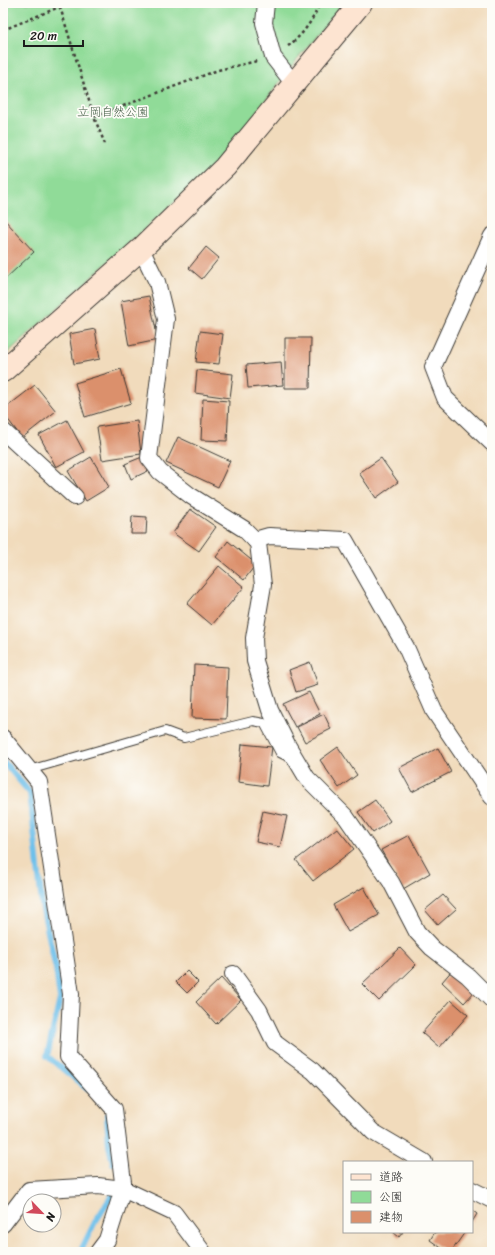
<svg xmlns="http://www.w3.org/2000/svg" width="495" height="1255" font-family="Sriracha,'Klee One',sans-serif">
<style>
.green{fill:#90db98;stroke:#567c5a}
.lines{fill:none;stroke-linecap:round;stroke-linejoin:round}
.stream{stroke:#6ec0ea;stroke-width:6}
.building{fill:#db906c}
.lane-casing{stroke:#3c3934;stroke-width:10}
.street-casing{stroke:#3c3934;stroke-width:18}
.secondary-casing{stroke:#3c3934;stroke-width:24}
.path{stroke:#3c3934;stroke-width:2.5;stroke-dasharray:3 3;stroke-linecap:butt}
.lane{stroke:#fff;stroke-width:8}
.street{stroke:#fff;stroke-width:16}
.secondary{stroke:#fde4d1;stroke-width:22}
.labels{text-anchor:middle;stroke-width:3.5;stroke-linejoin:round;paint-order:stroke}
.park-label{font-size:12px;fill:#455f47;stroke:#fdfcf7}
</style>
<rect width="100%" height="100%" fill="#fdfcf7"/>
<filter id="ink" filterUnits="userSpaceOnUse"><feTurbulence type="fractalNoise" baseFrequency=".025" numOctaves="2"/><feDisplacementMap in="SourceGraphic" scale="8" xChannelSelector="R" yChannelSelector="G"/><feConvolveMatrix kernelMatrix="1 2 1 2 8 2 1 2 1" color-interpolation-filters="sRGB"/></filter>
<filter id="wash" filterUnits="userSpaceOnUse"><feTurbulence type="fractalNoise" baseFrequency=".012" numOctaves="4" result="noise"/><feDisplacementMap in="SourceGraphic" scale="16" xChannelSelector="R" yChannelSelector="G"/><feGaussianBlur stdDeviation="0.9" result="paint"/><feColorMatrix in="noise" values="0 0 0 0 0 0 0 0 0 0 0 0 0 0 0 0 0 1.4 0 .05"/><feComposite in="paint" operator="in"/></filter>
<g filter="url(#wash)">
<rect width="100%" height="100%" fill="#f1dbbc"/>
<!-- green -->
<polygon class="green" points="3,3 343,3 294,63 220,161 3,357"/>
<g class="lines">
<!-- stream -->
<g class="stream">
<polyline points="3,761 30,793 42,905 56,969 60,999 47,1056 86,1088"/>
<polyline points="107,1115 109,1145 113,1163"/>
<polyline points="80,1252 95,1222 115,1191"/>
</g>
</g>
<g id="blocks">
<!-- building -->
<g class="building">
<polygon points="3,218 34,252 3,281"/>
<polygon points="206,247 219,258 202,279 189,268"/>
<polygon points="149,296 158,340 129,346 121,301"/>
<polygon points="95,329 100,359 74,364 69,334"/>
<polygon points="200,331 223,334 219,364 196,362"/>
<polygon points="285,338 311,338 310,388 285,388"/>
<polygon points="281,362 283,385 248,388 246,365"/>
<polygon points="121,369 131,403 85,417 75,383"/>
<polygon points="197,370 233,374 230,398 195,393"/>
<polygon points="35,385 56,411 22,438 3,413 3,410"/>
<polygon points="203,399 229,401 227,441 201,440"/>
<polygon points="67,420 84,452 56,467 39,435"/>
<polygon points="137,421 141,454 102,460 97,427"/>
<polygon points="178,437 230,461 218,487 166,463"/>
<polygon points="91,457 109,487 86,501 68,471"/>
<polygon points="142,457 148,471 131,479 125,464"/>
<polygon points="381,458 398,482 376,498 359,473"/>
<polygon points="190,509 216,527 199,551 173,533"/>
<polygon points="132,516 147,517 146,534 131,534"/>
<polygon points="228,541 256,564 244,580 216,557"/>
<polygon points="219,566 244,587 212,625 187,604"/>
<polygon points="310,662 318,685 296,692 289,670"/>
<polygon points="194,665 228,667 226,719 192,718"/>
<polygon points="309,692 320,714 295,727 283,704"/>
<polygon points="324,714 331,729 305,742 297,727"/>
<polygon points="242,744 272,747 267,786 238,782"/>
<polygon points="338,747 357,775 339,788 320,760"/>
<polygon points="438,748 451,772 412,792 399,768"/>
<polygon points="375,800 390,821 373,833 358,812"/>
<polygon points="263,811 287,816 280,847 256,842"/>
<polygon points="337,828 354,849 313,881 296,860"/>
<polygon points="409,835 430,873 403,889 381,850"/>
<polygon points="364,887 379,915 348,932 333,905"/>
<polygon points="443,895 456,909 438,925 425,910"/>
<polygon points="400,948 416,965 379,1001 362,984"/>
<polygon points="454,968 477,989 464,1003 442,982"/>
<polygon points="187,971 198,982 187,993 176,982"/>
<polygon points="221,978 241,1000 216,1024 196,1002"/>
<polygon points="451,1000 468,1015 439,1048 422,1033"/>
<polygon points="472,1210 477,1214 472,1222"/>
<polygon points="393,1232 403,1232 399,1237"/>
<polygon points="435,1232 465,1232 451,1252 447,1252 430,1240"/>
</g>
</g>
</g>
<g filter="url(#ink)">
<use href="#blocks" fill-opacity="0" stroke="#3c3934" stroke-width="1"/>
<g class="lines">
<!-- lane casing -->
<g class="lane-casing">
<polyline id="lane" points="29,770 165,731 184,738 253,721 264,723 280,753 292,759"/>
</g>
<!-- street casing -->
<g class="street-casing">
<g id="street">
<polyline points="266,3 264,23 273,57 294,84"/>
<polyline points="492,236 433,367 445,398 492,443"/>
<polyline points="141,249 157,282 166,319 149,458 160,472 191,496 244,529 258,543 263,585 254,638 255,661 270,710 288,746 307,778 346,817 391,882 417,932 432,948 468,976 492,1000"/>
<polyline points="3,431 75,497"/>
<polyline points="255,540 269,536 345,540 406,647 434,711 492,797"/>
<polyline points="3,738 39,782 71,994 68,1057 114,1109 123,1182 123,1189 98,1186 29,1190 3,1224"/>
<polyline points="233,974 259,1010 275,1043 313,1071 373,1132 424,1162"/>
<polyline points="472,1190 492,1200"/>
<polyline points="98,1252 107,1240 123,1189 174,1213 203,1252"/>
</g>
</g>
<!-- secondary casing -->
<g class="secondary-casing">
<polyline id="secondary" points="3,371 141,249 225,167 361,3"/>
</g>
<!-- path -->
<g class="path">
<polyline points="60,7 94,117"/>
<polyline points="3,30 69,3"/>
<path d="M288 46C303 35 313 20 320 3"/>
<polyline points="105,144 94,117 218,70 257,61"/>
</g>
<!-- lane -->
<use href="#lane" class="lane"/>
<!-- street -->
<use href="#street" class="street"/>
<!-- secondary -->
<use href="#secondary" class="secondary"/>
</g>
</g>
<g class="labels">
<!-- park labels -->
<g class="park-label">
<text x="113" y="116">立岡自然公園</text>
</g>
</g>
<!-- margin -->
<rect width="495" height="1255" fill="none" stroke="#fdfcf7" stroke-width="16"/>
<!-- legend -->
<rect x="343" y="1161" width="130" height="72" fill="#fdfcf7" stroke="#a3a29f"/>
<rect x="351" y="1174" width="20" height="6" fill="#fde4d1" stroke="#a3a29f"/>
<text x="379" y="1181" font-size="12" fill="#1c1c1c">道路</text>
<rect x="351" y="1191" width="20" height="12" fill="#90db98" stroke="#a3a29f"/>
<text x="379" y="1201" font-size="12" fill="#1c1c1c">公園</text>
<rect x="351" y="1211" width="20" height="12" fill="#db906c" stroke="#a3a29f"/>
<text x="379" y="1221" font-size="12" fill="#1c1c1c">建物</text>
<!-- north arrow -->
<g transform="translate(42 1213) rotate(115)"><circle r="19" fill="#fdfcf7" stroke="#a3a29f"/>
<path d="M0-3L7 15L0 10L-7 15Z" fill="#d1495b"/>
<text y="-6" font-size="11" font-weight="bold" text-anchor="middle" fill="#1c1c1c">N</text>
</g>
<!-- scale -->
<path d="M24 40v6h59v-6" fill="none" stroke="#1c1c1c" stroke-width="2"/>
<text x="30" y="40" font-size="12" fill="#1c1c1c" stroke="#fdfcf7" stroke-width="3" paint-order="stroke">20 m</text>
</svg>
